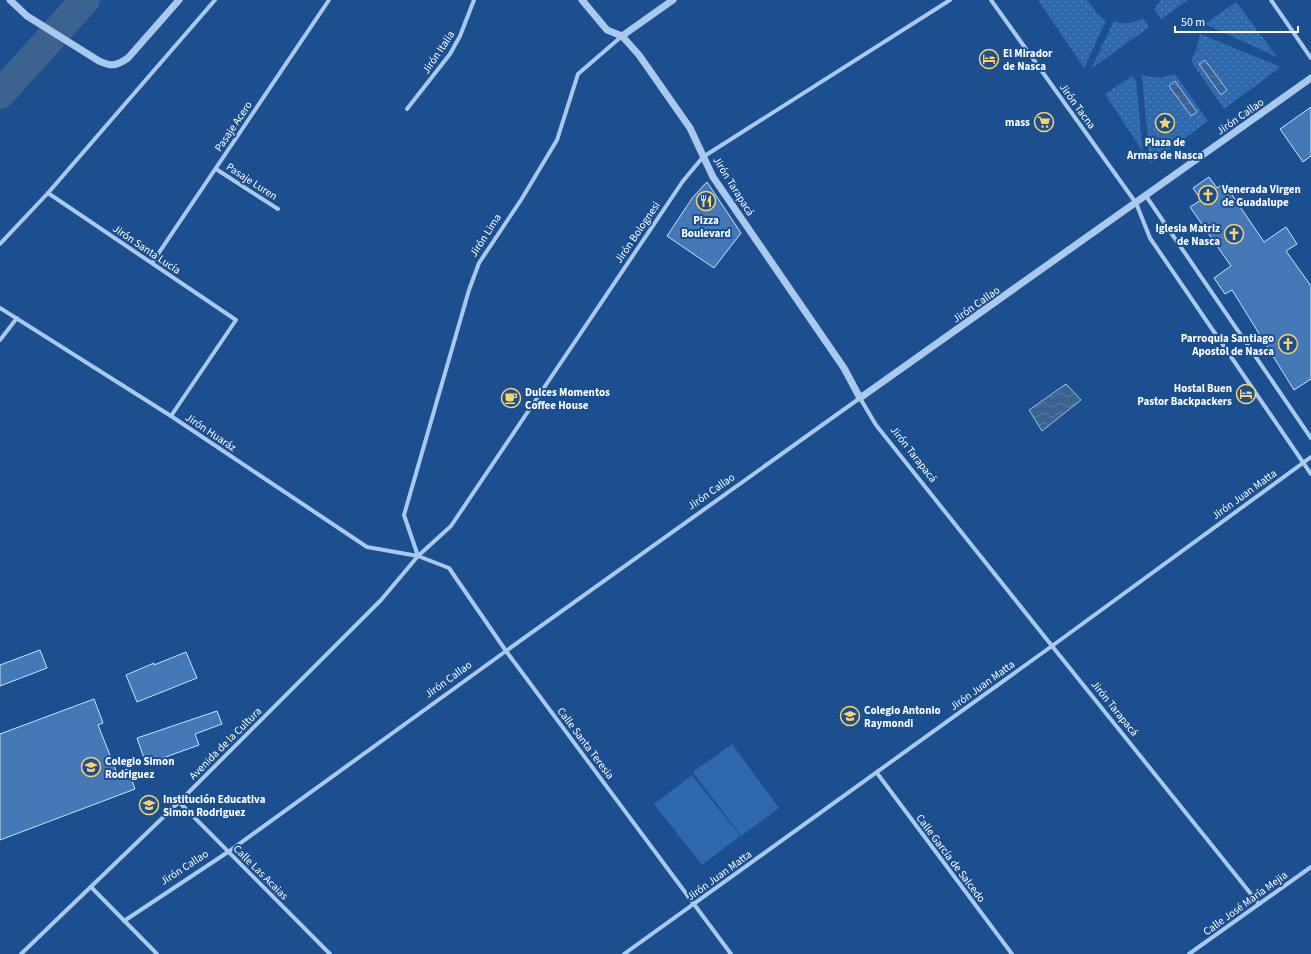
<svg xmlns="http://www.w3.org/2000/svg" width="1311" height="954" font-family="'Source Sans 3',sans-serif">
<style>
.green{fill:url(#green-dots)}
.pitch{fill:#2e69ad}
.water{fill:url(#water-waves);stroke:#9cc4f0}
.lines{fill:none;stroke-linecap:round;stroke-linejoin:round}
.river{stroke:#3c6290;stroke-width:30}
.building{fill:#4478b7;stroke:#cfe3fa}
.minor{stroke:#a9c9ee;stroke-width:4}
.tertiary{stroke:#a9c9ee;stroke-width:7}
.labels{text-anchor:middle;stroke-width:4;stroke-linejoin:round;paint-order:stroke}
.street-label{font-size:11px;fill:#fff;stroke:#1b4f8f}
.poi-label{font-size:11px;font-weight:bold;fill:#fff;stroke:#1b4f8f;text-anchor:start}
</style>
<defs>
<pattern id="green-dots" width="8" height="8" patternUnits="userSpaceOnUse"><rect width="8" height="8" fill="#2e69ad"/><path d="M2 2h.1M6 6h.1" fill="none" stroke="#4d80b9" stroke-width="1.8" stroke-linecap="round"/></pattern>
<pattern id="water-waves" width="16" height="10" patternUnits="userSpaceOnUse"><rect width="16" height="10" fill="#3c6290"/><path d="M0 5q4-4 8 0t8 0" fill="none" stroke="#597aa1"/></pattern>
</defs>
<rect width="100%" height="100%" fill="#1b4f8f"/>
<!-- green -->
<g class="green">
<polygon points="1038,0 1087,0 1098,14 1106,21 1084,68"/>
<polygon points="1161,0 1188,0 1161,19 1154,9"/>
<polygon points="1236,2 1277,57 1205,24"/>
<path d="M1143 18 1149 27 1091 69 1114 21C1125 25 1133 23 1143 18Z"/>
<polygon points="1200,34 1281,67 1224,109 1191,61 1197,48"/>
<polygon points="1175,74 1208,121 1150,164 1142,75 1160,78"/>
<polygon points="1132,76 1136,81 1143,152 1105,94"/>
</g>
<!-- pitch -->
<g class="pitch">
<polygon points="732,744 779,808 741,836 693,772"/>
<polygon points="692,775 740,836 702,865 654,804"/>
</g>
<!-- water -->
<g class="water">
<polygon points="1205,60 1227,90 1221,95 1199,64"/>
<polygon points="1175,81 1197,112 1191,116 1169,86"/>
<polygon points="1066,384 1081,400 1042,431 1029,410"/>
</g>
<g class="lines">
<!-- river -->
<polyline class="river" points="0,94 85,0"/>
</g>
<!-- building -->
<g class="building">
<polygon points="1311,107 1311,156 1303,162 1280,129"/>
<polygon points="1209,177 1217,188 1224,183 1264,242 1286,227 1297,244 1286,251 1311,286 1311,379 1294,390 1232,290 1225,294 1214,278 1231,266 1190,207 1201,200 1193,188"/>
<polygon points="707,182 741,233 714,268 667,236 693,197"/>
<polygon points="40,650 47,668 0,686 0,665"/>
<polygon points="186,652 197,678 137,702 126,675 154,663 154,665"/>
<polygon points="94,699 103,723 98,725 117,773 128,769 135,789 0,840 0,734"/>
<polygon points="217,711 222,724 195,734 199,745 146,764 137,738"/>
</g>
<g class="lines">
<!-- minor -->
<g class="minor">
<polyline points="991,0 1136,203 1150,238 1311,474"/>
<polyline points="1271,0 1311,58"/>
<polyline points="407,109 450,54 460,36 474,0"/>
<polyline points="216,169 278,209"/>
<polyline points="48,193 236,320 171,416"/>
<polyline points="1146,196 1311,438"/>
<polyline points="0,244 48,193 215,0"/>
<polyline points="152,263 329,0"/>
<polyline points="0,308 171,416 367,547 418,556 449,568 506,651 731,954"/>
<polyline points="0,340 17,318"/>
<polyline points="418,556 404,515 469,290 479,263 521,200 557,140 578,74 622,36"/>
<polyline points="877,773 1012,954"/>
<polyline points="179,802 330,954"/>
<polyline points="91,887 157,954"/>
<polyline points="124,921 228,852 506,651 860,398 876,425 1052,646 1259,904"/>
<polyline points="21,954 179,802 381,600 418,556 451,526 683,181 703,157 950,0"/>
<polyline points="624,954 1052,646 1311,457"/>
<polyline points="1189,954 1311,867"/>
</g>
<!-- tertiary -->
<g class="tertiary">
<path d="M10 0 27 16 99 61C112 67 116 66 128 58L179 0"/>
<polyline points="582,0 607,30 622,36 639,55 690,128 713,177 844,368 860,398 1311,78"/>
<polyline points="622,36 673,0"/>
</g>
</g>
<!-- icons -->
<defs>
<g id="hotel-ring" transform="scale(1)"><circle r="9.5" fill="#1b4f8f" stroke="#ffd166" stroke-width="1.5"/><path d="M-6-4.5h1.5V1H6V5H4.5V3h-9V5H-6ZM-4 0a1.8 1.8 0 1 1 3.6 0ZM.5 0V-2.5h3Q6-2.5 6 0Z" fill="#ffd166"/></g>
<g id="supermarket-ring" transform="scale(1)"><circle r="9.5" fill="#1b4f8f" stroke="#ffd166" stroke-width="1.5"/><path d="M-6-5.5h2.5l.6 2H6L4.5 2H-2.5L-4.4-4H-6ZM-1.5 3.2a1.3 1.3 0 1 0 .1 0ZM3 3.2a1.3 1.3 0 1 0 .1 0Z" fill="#ffd166"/></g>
<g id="sight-ring" transform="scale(1)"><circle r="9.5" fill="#1b4f8f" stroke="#ffd166" stroke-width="1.5"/><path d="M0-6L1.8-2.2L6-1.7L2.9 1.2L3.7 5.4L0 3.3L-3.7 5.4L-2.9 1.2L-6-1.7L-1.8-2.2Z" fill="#ffd166"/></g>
<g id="church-ring" transform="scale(1)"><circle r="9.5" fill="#1b4f8f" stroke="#ffd166" stroke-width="1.5"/><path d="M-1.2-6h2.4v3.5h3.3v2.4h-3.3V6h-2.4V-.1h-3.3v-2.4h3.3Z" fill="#ffd166"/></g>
<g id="restaurant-ring" transform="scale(1)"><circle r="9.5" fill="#1b4f8f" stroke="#ffd166" stroke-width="1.5"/><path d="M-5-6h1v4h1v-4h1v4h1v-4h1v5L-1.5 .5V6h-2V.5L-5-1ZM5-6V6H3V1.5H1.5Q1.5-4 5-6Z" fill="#ffd166"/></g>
<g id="cafe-ring" transform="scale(1)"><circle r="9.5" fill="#1b4f8f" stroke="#ffd166" stroke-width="1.5"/><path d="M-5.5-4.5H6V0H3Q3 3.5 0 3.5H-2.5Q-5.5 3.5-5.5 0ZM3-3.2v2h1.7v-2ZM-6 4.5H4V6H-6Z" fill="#ffd166"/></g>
<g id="school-ring" transform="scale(1)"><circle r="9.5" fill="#1b4f8f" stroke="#ffd166" stroke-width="1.5"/><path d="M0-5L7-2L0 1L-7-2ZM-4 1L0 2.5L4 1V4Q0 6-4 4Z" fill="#ffd166"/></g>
</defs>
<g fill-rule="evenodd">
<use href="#hotel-ring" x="989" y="59"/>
<use href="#supermarket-ring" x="1044" y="122"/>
<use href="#sight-ring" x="1165" y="123"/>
<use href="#church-ring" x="1208" y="195"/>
<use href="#restaurant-ring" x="706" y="201"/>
<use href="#church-ring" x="1234" y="234"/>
<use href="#church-ring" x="1288" y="344"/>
<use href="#hotel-ring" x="1246" y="394"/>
<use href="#cafe-ring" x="511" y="398"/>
<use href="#school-ring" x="850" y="716"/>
<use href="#school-ring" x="91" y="767"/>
<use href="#school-ring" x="149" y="805"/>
</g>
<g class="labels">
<!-- street labels -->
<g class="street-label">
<text transform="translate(438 52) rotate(-56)" y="4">Jirón Italia</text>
<text transform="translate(1078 106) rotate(54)" y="4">Jirón Tacna</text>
<text transform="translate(1240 116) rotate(-35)" y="4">Jirón Callao</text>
<text transform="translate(233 126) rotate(-56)" y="4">Pasaje Acero</text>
<text transform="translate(252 181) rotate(33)" y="4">Pasaje Luren</text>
<text transform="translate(734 186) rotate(58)" y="4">Jirón Tarapacá</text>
<text transform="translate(637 232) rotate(-56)" y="4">Jirón Bolognesi</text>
<text transform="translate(485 235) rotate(-57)" y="4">Jirón Lima</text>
<text transform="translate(147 249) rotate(34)" y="4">Jirón Santa Lucía</text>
<text transform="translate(976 304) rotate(-35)" y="4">Jirón Callao</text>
<text transform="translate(211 432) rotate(34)" y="4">Jirón Huaráz</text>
<text transform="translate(914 454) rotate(52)" y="4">Jirón Tarapacá</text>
<text transform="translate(711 491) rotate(-35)" y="4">Jirón Callao</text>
<text transform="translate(1244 494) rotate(-36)" y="4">Jirón Juan Matta</text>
<text transform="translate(448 679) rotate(-36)" y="4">Jirón Callao</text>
<text transform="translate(982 685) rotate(-36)" y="4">Jirón Juan Matta</text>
<text transform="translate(1115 708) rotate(51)" y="4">Jirón Tarapacá</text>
<text transform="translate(225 743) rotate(-45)" y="4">Avenida de la Cultura</text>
<text transform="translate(586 743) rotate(53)" y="4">Calle Santa Teresia</text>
<text transform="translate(951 858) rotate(53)" y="4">Calle García de Salcedo</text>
<text transform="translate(184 867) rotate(-33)" y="4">Jirón Callao</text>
<text transform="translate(261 872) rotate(45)" y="4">Calle Las Acaias</text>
<text transform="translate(719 875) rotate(-36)" y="4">Jirón Juan Matta</text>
<text transform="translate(1245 903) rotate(-36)" y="4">Calle José María Mejia</text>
</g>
<!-- poi labels -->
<g class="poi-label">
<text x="1003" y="57">El Mirador<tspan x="1003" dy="13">de Nasca</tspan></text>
<text x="1030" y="126" text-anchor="end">mass</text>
<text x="1165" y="146" text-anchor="middle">Plaza de<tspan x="1165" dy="13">Armas de Nasca</tspan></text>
<text x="1222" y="193">Venerada Virgen<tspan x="1222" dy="13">de Guadalupe</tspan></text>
<text x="706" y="224" text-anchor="middle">Pizza<tspan x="706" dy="13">Boulevard</tspan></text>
<text x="1220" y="232" text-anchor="end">Iglesia Matriz<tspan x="1220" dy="13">de Nasca</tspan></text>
<text x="1274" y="342" text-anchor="end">Parroquia Santiago<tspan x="1274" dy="13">Apostol de Nasca</tspan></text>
<text x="1232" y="392" text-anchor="end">Hostal Buen<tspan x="1232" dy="13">Pastor Backpackers</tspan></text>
<text x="525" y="396">Dulces Momentos<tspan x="525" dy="13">Coffee House</tspan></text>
<text x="864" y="714">Colegio Antonio<tspan x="864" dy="13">Raymondi</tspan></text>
<text x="105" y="765">Colegio Simon<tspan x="105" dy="13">Rodriguez</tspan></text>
<text x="163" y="803">Institución Educativa<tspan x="163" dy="13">Simon Rodriguez</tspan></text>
</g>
</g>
<!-- scale -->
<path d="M1175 26v6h123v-6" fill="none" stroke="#ffffff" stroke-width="2"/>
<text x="1181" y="26" font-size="12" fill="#ffffff" stroke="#1b4f8f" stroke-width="3" paint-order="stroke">50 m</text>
</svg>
